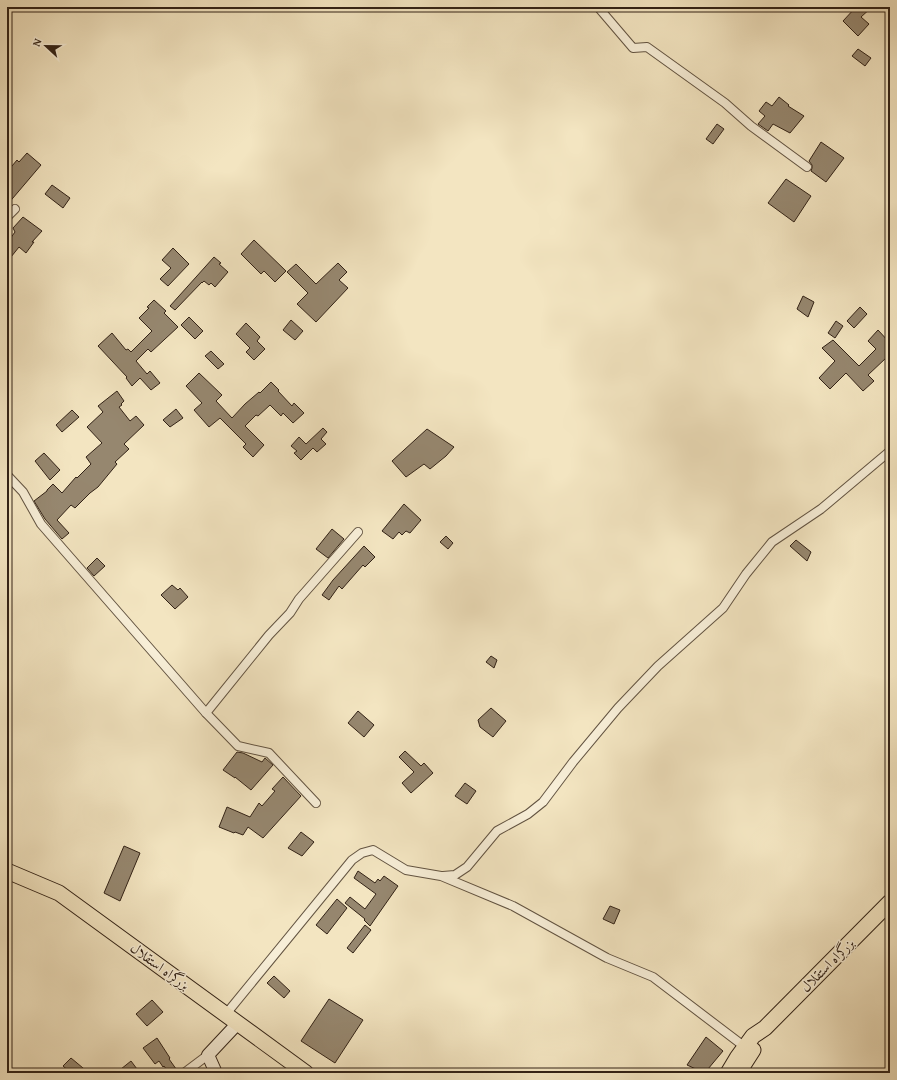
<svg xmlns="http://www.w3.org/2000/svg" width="897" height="1080" font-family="'Gentium Book Plus',Amiri,serif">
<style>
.building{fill:#96876f;stroke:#322216}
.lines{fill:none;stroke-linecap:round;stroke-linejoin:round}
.street-casing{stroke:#625341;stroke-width:10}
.secondary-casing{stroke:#322216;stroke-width:14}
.highway-casing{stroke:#322216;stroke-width:17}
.street{stroke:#f7eed7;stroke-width:8}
.secondary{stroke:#f7eed7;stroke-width:12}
.highway{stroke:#f3e5c1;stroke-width:15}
.labels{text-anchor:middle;stroke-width:3;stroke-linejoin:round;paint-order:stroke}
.street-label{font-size:14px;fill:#322216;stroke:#f7eed7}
</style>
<rect width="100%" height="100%" fill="#f3e5c1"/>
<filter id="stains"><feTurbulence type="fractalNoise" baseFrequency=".005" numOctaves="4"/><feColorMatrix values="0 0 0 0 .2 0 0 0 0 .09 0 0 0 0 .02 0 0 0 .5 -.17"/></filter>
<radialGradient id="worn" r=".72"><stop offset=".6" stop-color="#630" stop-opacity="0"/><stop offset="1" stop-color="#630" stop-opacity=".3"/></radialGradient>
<!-- building -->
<g class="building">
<polygon points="856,7 872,7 861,17 869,24 858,36 843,21"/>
<polygon points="858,49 871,58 865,66 852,56"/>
<polygon points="779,97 789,105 788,106 804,116 790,133 773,124 768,131 758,124 765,116 759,111 766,102 772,106"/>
<polygon points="717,124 724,129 713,144 706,139"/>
<polygon points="821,142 844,158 826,182 811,171 812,168 812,165 809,161"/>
<polygon points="27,153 41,165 7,205 7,172 17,160 19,162"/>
<polygon points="786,179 811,196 794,222 768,203"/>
<polygon points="52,185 70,198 63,208 45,194"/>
<polygon points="23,217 42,231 32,242 34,242 26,253 19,247 7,262 7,243 15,232 13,228"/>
<polygon points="254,240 286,271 275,282 264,271 261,274 241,254"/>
<polygon points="173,248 189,264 168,286 160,279 171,268 162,260"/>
<polygon points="214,257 221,263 219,264 228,272 215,287 211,283 209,285 204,281 202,283 202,282 175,310 170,306"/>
<polygon points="338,263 347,272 339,280 348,288 316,322 297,304 308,293 287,272 296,264 316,284"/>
<polygon points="803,296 814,302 808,317 797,309"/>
<polygon points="154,300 166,311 164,313 178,327 151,352 148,349 136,361 147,374 150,371 160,383 151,390 140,378 132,386 126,378 127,377 98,346 112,333 126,350 128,349 131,352 152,331 139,318 149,308 147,307"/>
<polygon points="860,307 867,314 854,328 847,321"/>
<polygon points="189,317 203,331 195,339 181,325"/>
<polygon points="291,320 303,331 295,340 283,330"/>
<polygon points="836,321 843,326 835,338 828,333"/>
<polygon points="246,323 260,337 257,341 265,349 254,360 246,352 250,348 236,334"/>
<polygon points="878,330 890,343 890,362 886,358 868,375 874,381 863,391 846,373 830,389 819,378 835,361 822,348 833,340 859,366 876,349 868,341"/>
<polygon points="211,351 224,364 218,369 205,356"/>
<polygon points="199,373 222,395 216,401 232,418 245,404 259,392 260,393 271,382 279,390 278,391 292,406 294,403 304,413 293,423 283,413 281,416 270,405 258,416 256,415 245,426 264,445 253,457 243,447 246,444 220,418 209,427 194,410 202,403 186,386"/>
<polygon points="117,391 124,401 121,404 122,405 119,407 130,421 136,416 144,425 124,444 129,449 115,462 117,464 98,487 90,493 75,508 71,505 57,520 69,533 62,539 45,519 34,501 47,491 47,490 53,484 62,493 76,477 77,478 91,464 86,457 102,443 87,427 103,412 98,406"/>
<polygon points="176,409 183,418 170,427 163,420"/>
<polygon points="72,410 79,417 62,432 56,425"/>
<polygon points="323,428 327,432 321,439 326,444 317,452 313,448 301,460 294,453 297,451 291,446 299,437 306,444"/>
<polygon points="427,429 454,447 446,456 430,469 424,464 406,477 392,461"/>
<polygon points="44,453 60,470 50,480 35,461"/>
<polygon points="404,504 421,520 410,533 406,531 402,535 399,532 393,539 382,531"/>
<polygon points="332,529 344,539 328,558 316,549"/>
<polygon points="446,536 453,543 448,549 440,542"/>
<polygon points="796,540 811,552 807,561 790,546"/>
<polygon points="364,546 375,557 365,567 363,565 342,589 339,586 329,600 322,595 333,580"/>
<polygon points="97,558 105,566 94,576 87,568"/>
<polygon points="172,585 178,590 180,588 188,597 175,609 161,595"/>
<polygon points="491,656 497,660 494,668 486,662"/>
<polygon points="491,708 506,721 493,737 480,727 478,720"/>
<polygon points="358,711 374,725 364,737 348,723"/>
<polygon points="405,751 421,766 424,763 433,773 411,793 402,783 414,772 399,757"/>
<polygon points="237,752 243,753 262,762 265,758 273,765 251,790 235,777 235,778 223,770"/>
<polygon points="283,777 301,796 263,838 248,827 243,835 235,832 234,833 219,827 227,807 250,817 259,803 262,806 275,791 272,789"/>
<polygon points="465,783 476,791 467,804 455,796"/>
<polygon points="301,832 314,842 302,856 288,848"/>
<polygon points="124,846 140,853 120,901 104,893"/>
<polygon points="358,871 375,883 378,879 380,881 384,876 398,886 370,926 364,920 365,919 345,903 350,897 365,909 376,894 354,878"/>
<polygon points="337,899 347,908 327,934 316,925"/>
<polygon points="610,906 620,910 614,924 603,919"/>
<polygon points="365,925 371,930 353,953 347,948"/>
<polygon points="274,976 290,991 284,998 267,983"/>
<polygon points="329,999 363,1020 335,1063 301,1041"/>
<polygon points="152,1000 163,1012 147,1026 136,1014"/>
<polygon points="706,1037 723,1051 708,1069 713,1073 701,1073 697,1071 698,1070 687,1065"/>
<polygon points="157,1038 170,1058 169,1059 179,1073 169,1073 164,1066 163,1067 159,1061 155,1064 143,1048"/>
<polygon points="71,1058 89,1073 71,1073 63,1066"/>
<polygon points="131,1061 140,1073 116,1073"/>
</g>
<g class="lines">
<!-- street casing -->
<g class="street-casing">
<g id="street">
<polyline points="598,7 633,48 647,47 725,103 751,126 807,167"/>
<polyline points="7,217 15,209"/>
<polyline points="7,475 23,492 41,524 206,713 238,746 269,753 316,803"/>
<polyline points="206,713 269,635 290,613 299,599 358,532"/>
<polyline points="443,876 455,875 467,867 497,831 528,814 543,802 573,762 618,708 658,666 723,608 746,574 772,542 821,509 890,451"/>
<polyline points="226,1014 352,860 362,853 373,850 406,870 441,876 513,906 607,958 653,977 745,1047"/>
<polyline points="184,1073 208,1055"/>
</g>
</g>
<!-- secondary casing -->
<g class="secondary-casing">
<polyline id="secondary" points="216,1073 208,1055 238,1023"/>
</g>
<!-- highway casing -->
<g class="highway-casing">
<g id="highway">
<polyline points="7,871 59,893 306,1073"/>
<polyline points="728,1073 737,1058 753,1036 765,1028 890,902"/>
<polyline points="741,1073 744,1064 753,1050"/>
</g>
</g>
<!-- street -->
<use href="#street" class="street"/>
<!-- secondary -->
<use href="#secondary" class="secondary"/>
<!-- highway -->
<use href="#highway" class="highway"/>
</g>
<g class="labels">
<!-- street labels -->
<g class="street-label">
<text transform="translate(827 965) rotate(-45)" y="5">بزرگراه استقلال</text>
<text transform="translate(160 966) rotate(36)" y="5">بزرگراه استقلال</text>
</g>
</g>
<!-- margin -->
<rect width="897" height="1080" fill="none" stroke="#f3e5c1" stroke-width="24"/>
<rect x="8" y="8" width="881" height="1064" fill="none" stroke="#322216" stroke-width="2"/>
<rect x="12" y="12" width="873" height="1056" fill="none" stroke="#322216"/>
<!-- north arrow -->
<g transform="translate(46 46) rotate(292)" stroke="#f7eed7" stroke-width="3" paint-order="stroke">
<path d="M0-3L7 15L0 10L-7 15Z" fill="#322216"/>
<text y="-6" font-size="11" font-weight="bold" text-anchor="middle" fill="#322216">N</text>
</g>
<rect width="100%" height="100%" filter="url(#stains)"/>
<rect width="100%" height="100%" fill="url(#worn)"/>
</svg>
